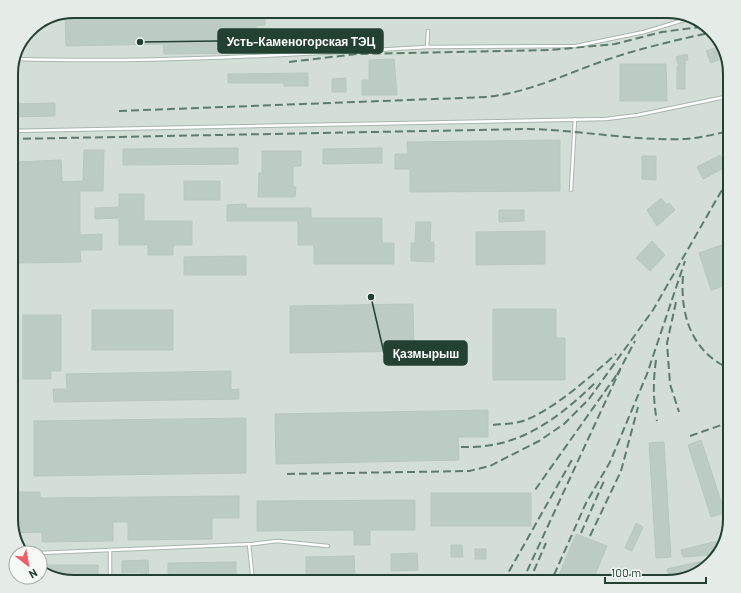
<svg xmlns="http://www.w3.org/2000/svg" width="741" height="593" font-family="Barlow,sans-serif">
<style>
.built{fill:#d3ded6}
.building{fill:#bdccc2;stroke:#b7c8bc}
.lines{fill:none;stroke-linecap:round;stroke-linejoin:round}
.lane-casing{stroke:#a7b7ac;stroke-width:4.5}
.lane{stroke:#fff;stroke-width:2.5}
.rail{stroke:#5e7c6b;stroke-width:2;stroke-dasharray:8 4;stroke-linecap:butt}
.rim{fill:none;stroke:#234130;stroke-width:2}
.leader{fill:none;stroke:#234130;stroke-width:1.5}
.callout-dot{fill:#234130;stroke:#f6faf7;stroke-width:1.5}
.callout{fill:#234130;stroke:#234130;stroke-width:1.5}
.callout-label{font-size:12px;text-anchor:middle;font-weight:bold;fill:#fff}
</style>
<rect width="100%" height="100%" fill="#e5eee7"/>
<!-- built -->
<polygon class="built" points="74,11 668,11 708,26 724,46 730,74 730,520 715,560 695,576 667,582 73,582 40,569 40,553 26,553 11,523 11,69 32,27"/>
<!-- building -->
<g class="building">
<polygon points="74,11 265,11 265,25 256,26 256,53 164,54 163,44 66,46 65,14"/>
<polygon points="723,45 726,57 711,63 706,51"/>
<polygon points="687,54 688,60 685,60 685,89 677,89 677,67 679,67 676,57"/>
<polygon points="394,59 397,95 362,95 362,80 369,80 369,60"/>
<polygon points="620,64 666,64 667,101 620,101"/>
<polygon points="308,73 308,86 284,86 284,83 228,83 228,74"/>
<polygon points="346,78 346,92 332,92 332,79"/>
<polygon points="55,103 55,116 11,117 11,104"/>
<polygon points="560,140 560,191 410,192 410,169 395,169 395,154 408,154 407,142"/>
<polygon points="238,148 238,164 123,165 123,149"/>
<polygon points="382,148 382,163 323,164 323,149"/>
<polygon points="84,150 104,150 103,191 80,191 80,235 102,234 102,250 80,250 81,262 18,263 17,162 61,160 62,182 83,181"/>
<polygon points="262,151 301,151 301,166 293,166 293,187 296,187 295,197 258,197 259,173 262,173"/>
<polygon points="720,155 726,167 703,179 697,167"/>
<polygon points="642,156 656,156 656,180 642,179"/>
<rect x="184" y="181" width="36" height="19"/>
<polygon points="119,194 144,194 144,221 192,221 192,245 173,245 173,255 148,255 148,245 119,245 119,218 95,219 95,208 119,207"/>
<polygon points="661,198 667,205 669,203 675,210 657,226 647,210"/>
<polygon points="246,204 246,208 311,208 311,218 382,218 382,243 394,243 394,264 314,264 314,245 298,245 298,221 227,221 227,205"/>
<polygon points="499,210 524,210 524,221 499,222"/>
<polygon points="416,222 431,222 430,242 434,242 434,262 411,261 411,243 415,243"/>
<polygon points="545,231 545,264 476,265 476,232"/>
<polygon points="652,241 665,255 650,271 636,258"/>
<polygon points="730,242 730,284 711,290 699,253"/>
<polygon points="246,256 246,275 184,275 184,257"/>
<polygon points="413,304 414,351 290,353 290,306"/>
<polygon points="493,309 556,309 556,338 565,338 565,380 493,380"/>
<rect x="92" y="310" width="81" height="40"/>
<polygon points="23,315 61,315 61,371 51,371 51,379 23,379"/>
<polygon points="231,371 231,390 239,389 239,399 54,402 53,389 67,389 66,374"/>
<polygon points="488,410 488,437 458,437 459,460 276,464 275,414"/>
<polygon points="246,418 246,473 34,476 34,421"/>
<polygon points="701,440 721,501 730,498 730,511 711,517 688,445"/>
<polygon points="664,442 671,557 656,558 649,443"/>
<polygon points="11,492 40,492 40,498 239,496 239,518 212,518 212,539 128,540 128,522 113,522 113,541 42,542 42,532 16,533 11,523"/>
<rect x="431" y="493" width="100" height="33"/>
<polygon points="415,500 415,530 370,530 370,545 354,545 354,530 257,531 257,501"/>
<polygon points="636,523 643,527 632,551 625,548"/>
<polygon points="576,534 607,546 592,582 556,582"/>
<polygon points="722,540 715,560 695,576 670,581 667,569 712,559 711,555 683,557 681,550"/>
<polygon points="451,545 462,545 463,557 451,557"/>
<rect x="475" y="549" width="11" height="10"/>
<polygon points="417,553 418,570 391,571 391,554"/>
<polygon points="354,556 355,575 306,576 306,557"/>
<polygon points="148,560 149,582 141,582 141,572 122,573 122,561"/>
<polygon points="236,562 236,575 168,577 168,563"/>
<polygon points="40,565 98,565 98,582 73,582 40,569"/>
</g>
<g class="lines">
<!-- lane casing -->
<g class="lane-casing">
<g id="lane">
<polyline points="428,31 427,47 576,46 644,32 687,19"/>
<path d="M16 59C153 63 290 55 427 47"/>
<polyline points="11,131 606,119 638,115 730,96"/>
<polyline points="571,190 575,119"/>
<polyline points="249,544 253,582"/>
<polyline points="40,553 110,550"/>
<polyline points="110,582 110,550 253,544 277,541 328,546"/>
</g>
</g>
<!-- lane -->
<use href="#lane" class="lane"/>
<!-- rail -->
<g class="rail">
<polyline points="289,62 357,54 551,50 615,44 662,32 708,26"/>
<path d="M119 111 487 97C531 92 565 74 606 60 641 48 677 40 713 32"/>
<path d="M11 139 528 129C580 130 633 141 685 139 700 138 715 134 730 131"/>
<path d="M683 276C680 316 692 352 730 369"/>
<polyline points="676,302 667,343 670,384 679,412"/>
<path d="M656 360C653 381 653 400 657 421"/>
<polyline points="617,375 635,341"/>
<path d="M493 425C503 424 514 424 523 421 554 410 592 375 616 354"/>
<polyline points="690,436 730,422"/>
<path d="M461 447C471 447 482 447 492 445 533 438 566 411 595 383"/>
<polyline points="287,474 469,471 490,466 539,441 564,424 589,399 653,310 730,176"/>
<polyline points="581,533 604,481"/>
<polyline points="590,536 621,471 638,407"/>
<polyline points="554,575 586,503 610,462 647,374 685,261"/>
<polyline points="503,582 573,458"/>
<polyline points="522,582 620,370 535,490"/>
<polyline points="529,582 546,543"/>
</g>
</g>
<!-- crop -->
<path d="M0 0H741V593H0ZM74 18H667A56 56 0 0 1 723 74V519A56 56 0 0 1 667 575H74A56 56 0 0 1 18 519V74A56 56 0 0 1 74 18Z" fill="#e5ebe7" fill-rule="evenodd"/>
<path class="rim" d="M74 18H667A56 56 0 0 1 723 74V519A56 56 0 0 1 667 575H74A56 56 0 0 1 18 519V74A56 56 0 0 1 74 18Z"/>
<!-- callouts -->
<path class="leader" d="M140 42L218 41M371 297L384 353"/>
<g class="callout-dot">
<circle cx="140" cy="42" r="4"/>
<circle cx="371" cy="297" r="4"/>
</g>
<g class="callout">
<rect x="218" y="29" width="165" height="24" rx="4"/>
<rect x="384" y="341" width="83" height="24" rx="4"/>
</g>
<g class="callout-label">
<text x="301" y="46">Усть-Каменогорская ТЭЦ</text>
<text x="426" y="358">Қазмырыш</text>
</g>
<!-- north arrow -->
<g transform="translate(28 565) rotate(149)"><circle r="19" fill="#f6faf7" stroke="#a2b0a7"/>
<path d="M0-3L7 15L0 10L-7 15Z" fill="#f45d65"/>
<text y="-6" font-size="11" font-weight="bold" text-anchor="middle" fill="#234130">N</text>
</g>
<!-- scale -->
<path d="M605 577v6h101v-6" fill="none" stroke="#234130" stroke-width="2"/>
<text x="611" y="577" font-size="12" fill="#234130" stroke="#f6faf7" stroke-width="3" paint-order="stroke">100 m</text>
</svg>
